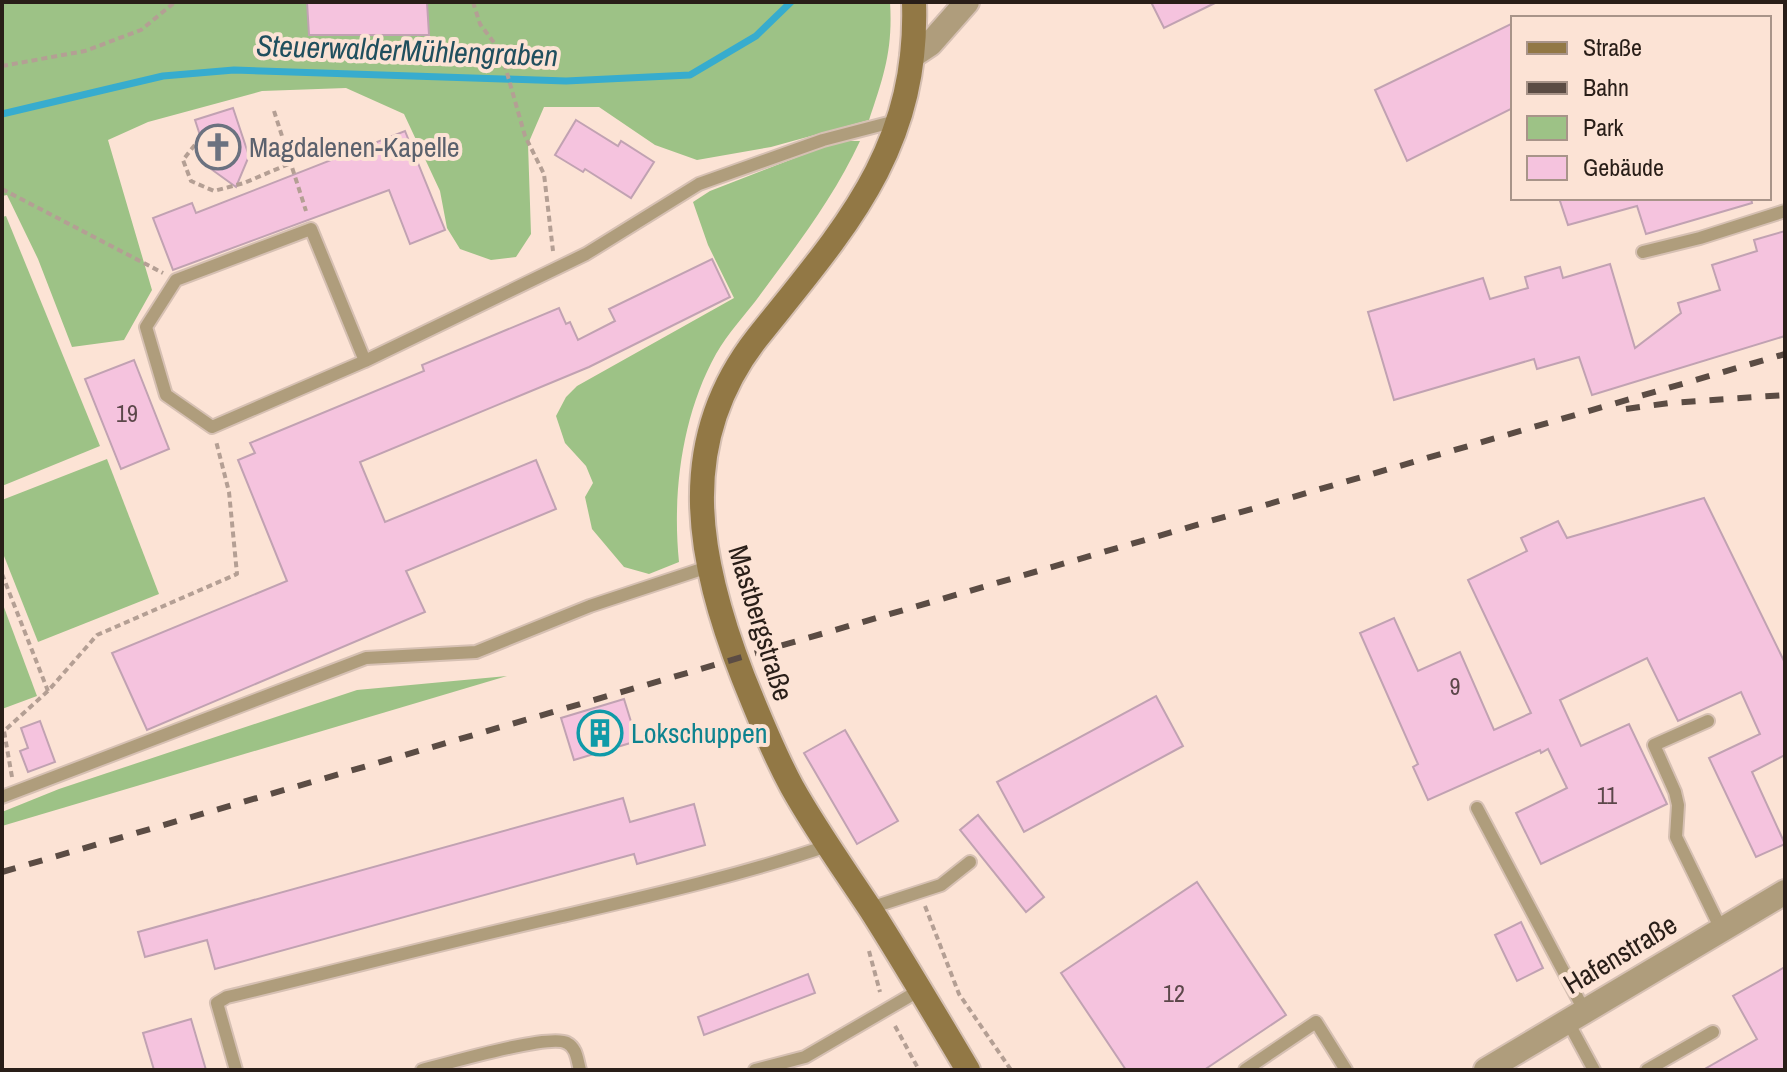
<svg xmlns="http://www.w3.org/2000/svg" width="1787" height="1072" font-family="'Archivo Narrow',sans-serif">
<style>
.green{fill:#9dc286}
.lines{fill:none;stroke-linecap:round;stroke-linejoin:round}
.stream{stroke:#37acce;stroke-width:7}
.building{fill:#f5c3de;stroke:#c1a2b2;stroke-width:2}
.lane-casing{stroke:#d6c0b3;stroke-width:16}
.street-casing{stroke:#d6c0b3;stroke-width:28}
.secondary-casing{stroke:#d6c0b3;stroke-width:28}
.path{stroke:#b49f94;stroke-width:4;stroke-dasharray:6 4;stroke-linecap:butt}
.lane{stroke:#af9d7c;stroke-width:12}
.street{stroke:#af9d7c;stroke-width:24}
.secondary{stroke:#927845;stroke-width:24}
.rail{stroke:#5b4c44;stroke-width:6;stroke-dasharray:14 14;stroke-linecap:butt}
.labels{text-anchor:middle;stroke-width:8;stroke-linejoin:round;paint-order:stroke}
.number-label{font-size:24px;fill:#5c474a}
.worship-label{font-size:28px;fill:#5b616d;stroke:#fce3d5;text-anchor:start}
.street-label{font-size:28px;fill:#291e18;stroke:#fce3d5}
.culture-label{font-size:28px;fill:#0d838f;stroke:#fce3d5;text-anchor:start}
.water-label{font-size:30px;font-style:italic;fill:#204f5e;stroke:#fce3d5}
</style>
<rect width="100%" height="100%" fill="#fce3d5"/>
<!-- green -->
<g class="green">
<path d="M2 2H890C893 49 884 76 869 120L771 147 697 160 655 145 599 107H544L528 144 531 234 516 257 491 260 460 249 447 228 440 191 404 114 346 88 262 91 148 122 108 140 152 290 124 340 72 347 38 259 7 195 2 196Z"/>
<path d="M839 141H860C834 197 797 245 760 295 746 314 728 333 716 354 682 415 672 493 679 562L649 574 624 567 592 529 585 497 593 483 586 466 565 443 556 416 566 397 577 386 734 298 708 245 693 202 710 191Z"/>
<polygon points="6,216 100,446 2,486 2,217"/>
<polygon points="107,459 159,594 38,642 2,551 2,500"/>
<polygon points="2,602 37,696 2,709"/>
<polygon points="507,676 2,826 2,812 59,789 357,690"/>
</g>
<g class="lines">
<!-- stream -->
<polyline class="stream" points="2,114 163,76 234,70 566,81 690,75 756,36 791,2"/>
</g>
<!-- building -->
<g class="building">
<polygon points="307,2 427,2 429,35 309,35"/>
<polygon points="1151,2 1217,2 1164,28"/>
<polygon points="1513,23 1513,108 1407,161 1375,90"/>
<polygon points="233,108 249,156 236,187 211,169 195,120"/>
<polygon points="576,120 618,146 621,141 654,162 631,198 585,169 583,172 555,155"/>
<polygon points="405,131 445,230 410,244 389,190 173,270 153,218 192,203 196,213"/>
<polygon points="1559,198 1751,198 1752,203 1646,234 1637,206 1568,225"/>
<polygon points="1785,231 1785,336 1592,395 1579,357 1537,369 1534,359 1394,400 1368,312 1483,278 1490,299 1528,288 1525,277 1560,267 1563,278 1610,264 1635,348 1681,313 1678,303 1720,290 1712,265 1757,251 1754,240"/>
<polygon points="712,259 730,297 589,367 360,462 385,522 536,460 556,509 406,571 425,612 147,730 112,653 287,581 238,460 255,453 250,443 424,371 422,365 559,308 566,324 570,322 578,340 615,321 609,309"/>
<polygon points="134,360 169,449 121,469 85,379"/>
<polygon points="1704,498 1785,663 1785,755 1752,772 1785,844 1756,857 1709,758 1760,734 1741,692 1678,721 1647,658 1560,700 1581,746 1629,724 1667,804 1541,864 1516,813 1567,788 1548,749 1541,753 1540,750 1428,800 1413,767 1418,764 1360,633 1394,618 1418,671 1460,652 1494,730 1531,713 1468,580 1527,551 1521,538 1558,521 1567,538"/>
<polygon points="1156,696 1183,746 1024,832 997,782"/>
<polygon points="624,699 637,741 574,760 561,718"/>
<polygon points="40,721 55,762 28,772 20,751 28,748 21,728"/>
<polygon points="845,730 898,821 857,844 804,753"/>
<polygon points="623,798 630,822 694,804 705,845 637,864 634,854 215,969 207,940 145,957 138,932"/>
<polygon points="978,815 1044,897 1026,912 960,830"/>
<polygon points="1197,882 1286,1015 1204,1070 1126,1070 1061,973"/>
<polygon points="1521,922 1543,968 1517,981 1495,935"/>
<polygon points="1785,967 1785,1070 1703,1070 1757,1039 1733,996"/>
<polygon points="808,974 815,993 704,1035 698,1017"/>
<polygon points="191,1019 206,1070 154,1070 143,1033"/>
</g>
<g class="lines">
<!-- lane casing -->
<g class="lane-casing">
<g id="lane">
<polyline points="1643,252 1700,238 1785,211"/>
<polyline points="365,361 311,229 176,280 146,327 166,395 212,427 365,361 586,254 699,184 823,140 896,121"/>
<polyline points="1708,721 1654,745 1675,792 1678,805 1676,837 1721,929"/>
<polyline points="2,797 366,658 476,652 590,606 708,567"/>
<polyline points="1477,808 1584,1010"/>
<polyline points="870,908 941,885 970,862"/>
<polyline points="1567,1020 1594,1070"/>
<path d="M236 1070 217 1003 227 997C337 971 447 942 558 917 649 896 738 876 827 846"/>
<path d="M422 1070C446 1064 550 1033 567 1043 577 1048 577 1060 580 1070"/>
<polyline points="755,1070 805,1057 920,990"/>
<polyline points="1245,1070 1316,1022 1346,1070"/>
<polyline points="1647,1070 1713,1032"/>
</g>
</g>
<!-- street casing -->
<g class="street-casing">
<g id="street">
<polyline points="912,56 930,44 967,2"/>
<polyline points="1486,1070 1785,892"/>
</g>
</g>
<!-- secondary casing -->
<g class="secondary-casing">
<path id="secondary" d="M914 2C919 150 843 230 757 338 674 444 698 561 743 677 758 714 773 752 792 787 816 830 844 869 871 910 904 962 936 1016 968 1070"/>
</g>
<!-- path -->
<g class="path">
<polyline points="473,2 480,24 501,52 525,136 544,174 553,251"/>
<polyline points="2,66 85,51 141,30 175,2"/>
<polyline points="274,111 306,211"/>
<polyline points="201,137 183,160 191,181 214,191 244,183 291,163"/>
<polyline points="2,189 163,273"/>
<polyline points="2,574 48,691"/>
<polyline points="12,777 4,731 48,691 97,635 237,574 229,492 216,441"/>
<polyline points="925,906 959,994 1011,1070"/>
<polyline points="869,951 880,992"/>
<polyline points="895,1026 919,1070"/>
</g>
<!-- lane -->
<use href="#lane" class="lane"/>
<!-- street -->
<use href="#street" class="street"/>
<!-- secondary -->
<use href="#secondary" class="secondary"/>
<!-- rail -->
<g class="rail">
<polyline points="1626,409 1669,403 1785,395"/>
<polyline points="2,872 1785,354"/>
</g>
</g>
<!-- icons -->
<defs>
<g id="church-ring" transform="scale(2.3)"><circle r="9.5" fill="#fce3d5" stroke="#6b7280" stroke-width="1.5"/><path d="M-1.2-6h2.4v3.5h3.3v2.4h-3.3V6h-2.4V-.1h-3.3v-2.4h3.3Z" fill="#6b7280"/></g>
<g id="building-ring" transform="scale(2.3)"><circle r="9.5" fill="#fce3d5" stroke="#0f9aa8" stroke-width="1.5"/><path d="M-4-6H4V6H1V3H-1V6H-4ZM-2.5-4.3h1.7v1.8h-1.7ZM.8-4.3h1.7v1.8H.8ZM-2.5-1h1.7V.8h-1.7ZM.8-1h1.7V.8H.8Z" fill="#0f9aa8"/></g>
</defs>
<g fill-rule="evenodd">
<use href="#church-ring" x="218" y="147"/>
<use href="#building-ring" x="600" y="733"/>
</g>
<g class="labels">
<!-- number labels -->
<g class="number-label">
<text x="127" y="422">19</text>
<text x="1455" y="695">9</text>
<text x="1607" y="804">11</text>
<text x="1174" y="1002">12</text>
</g>
<!-- worship labels -->
<g class="worship-label">
<text x="249" y="157">Magdalenen-Kapelle</text>
</g>
<!-- street labels -->
<g class="street-label">
<text transform="translate(761 623) rotate(73)" y="10">Mastbergstraße</text>
<text transform="translate(1620 954) rotate(-31)" y="10">Hafenstraße</text>
</g>
<!-- culture labels -->
<g class="culture-label">
<text x="631" y="743">Lokschuppen</text>
</g>
<!-- water labels -->
<g class="water-label">
<text transform="translate(407 51) rotate(2)" y="10">SteuerwalderMühlengraben</text>
</g>
</g>
<!-- border -->
<rect width="1787" height="1072" fill="none" stroke="#291e18" stroke-width="8"/>
<!-- legend -->
<rect x="1511" y="16" width="260" height="184" fill="#fce3d5" stroke="#a89489" stroke-width="2"/>
<rect x="1527" y="42" width="40" height="12" fill="#927845" stroke="#a89489" stroke-width="2"/>
<text x="1583" y="56" font-size="24" fill="#291e18">Straße</text>
<rect x="1527" y="82" width="40" height="12" fill="#5b4c44" stroke="#a89489" stroke-width="2"/>
<text x="1583" y="96" font-size="24" fill="#291e18">Bahn</text>
<rect x="1527" y="116" width="40" height="24" fill="#9dc286" stroke="#a89489" stroke-width="2"/>
<text x="1583" y="136" font-size="24" fill="#291e18">Park</text>
<rect x="1527" y="156" width="40" height="24" fill="#f5c3de" stroke="#a89489" stroke-width="2"/>
<text x="1583" y="176" font-size="24" fill="#291e18">Gebäude</text>
</svg>
